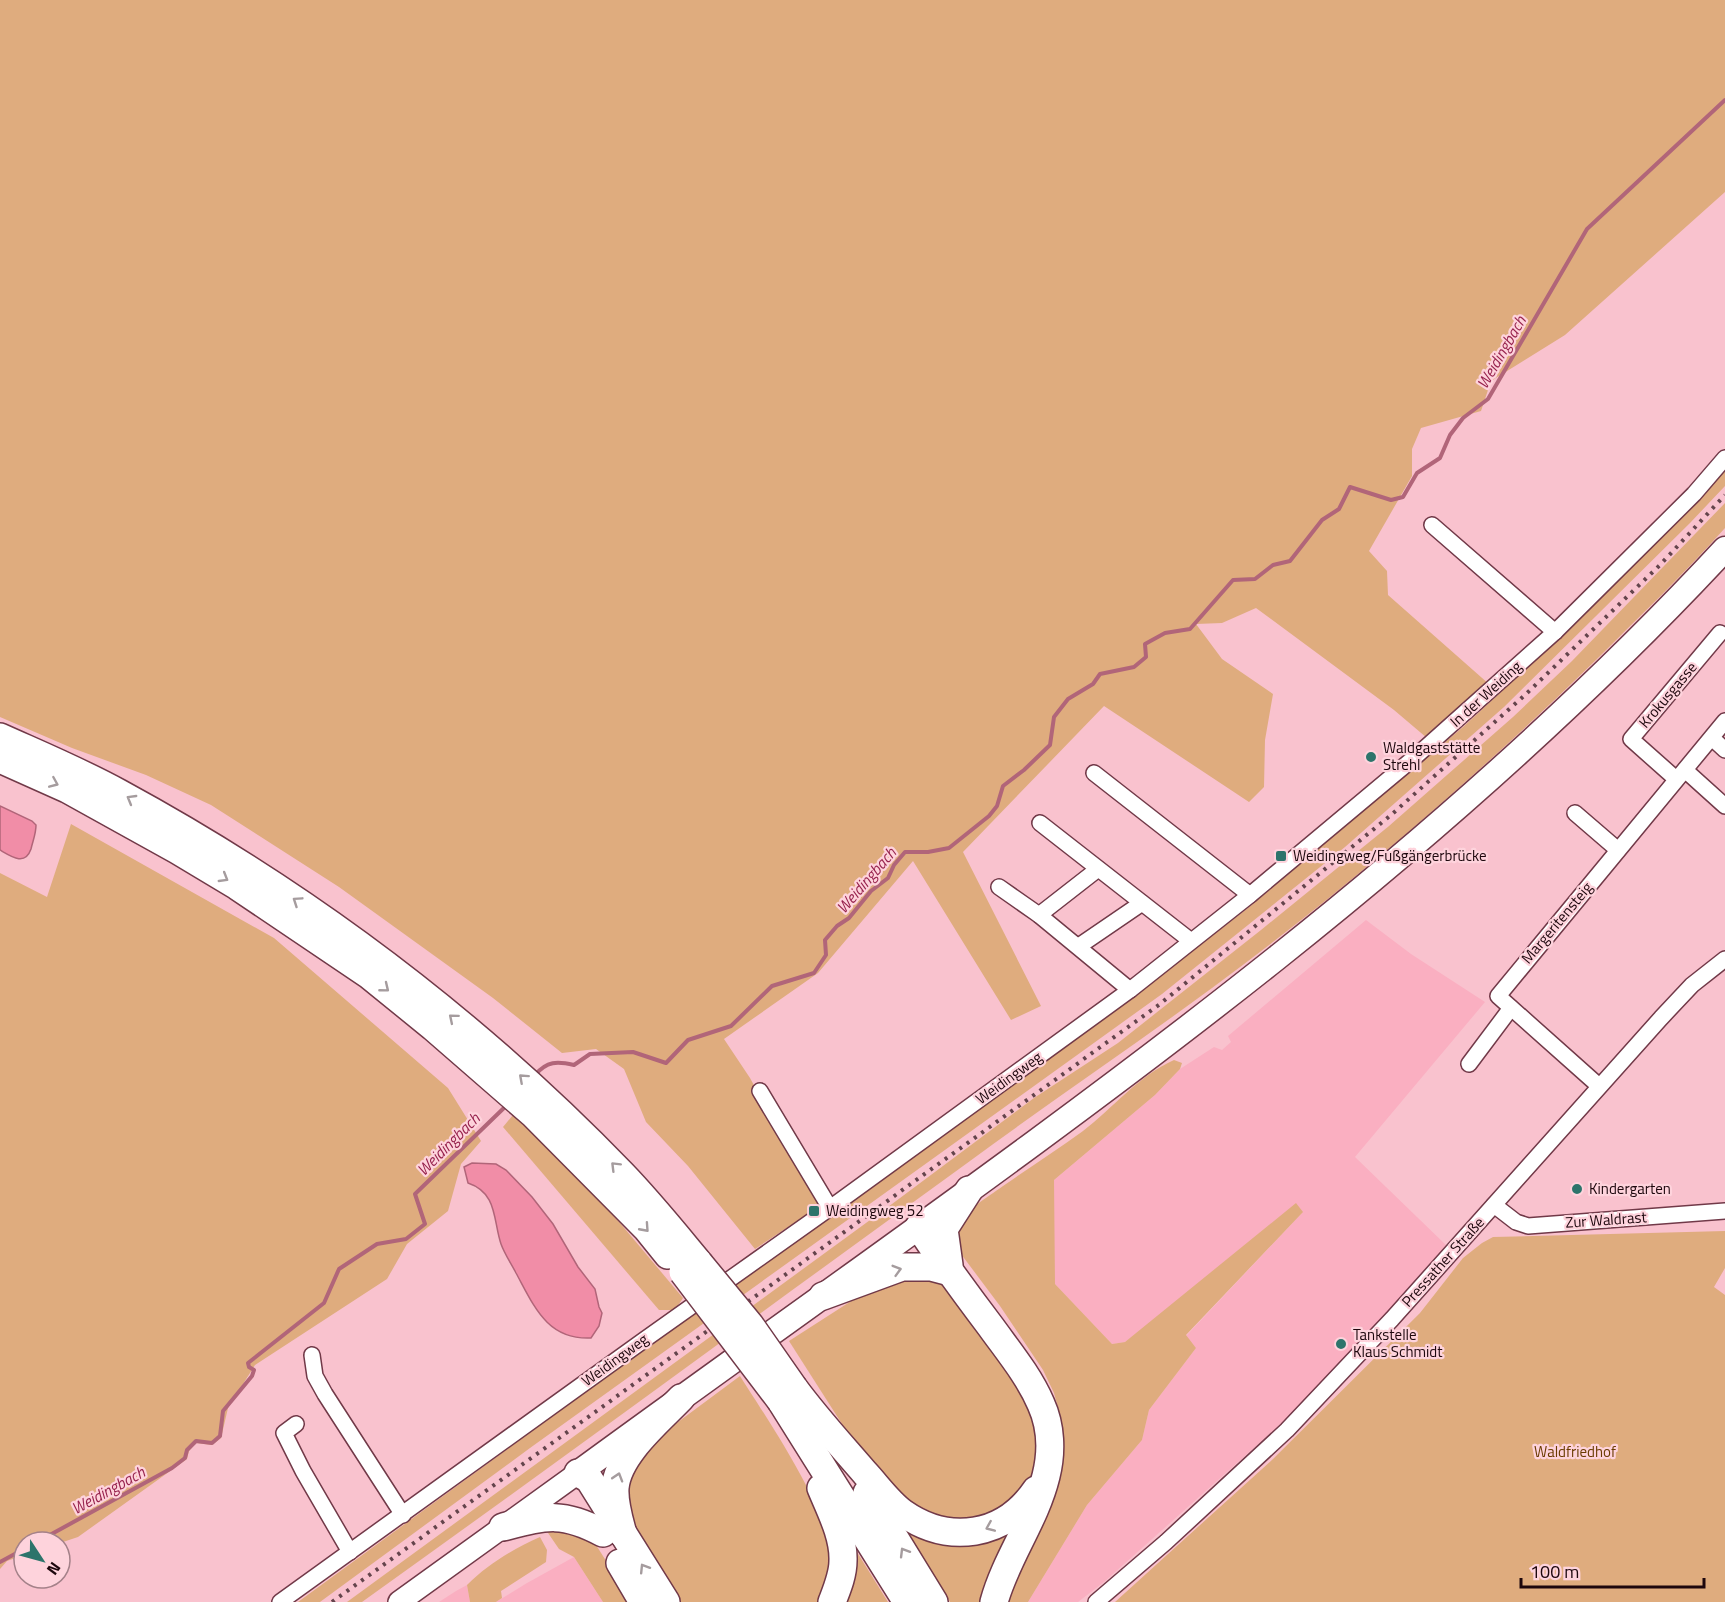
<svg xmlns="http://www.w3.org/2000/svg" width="1725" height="1602" font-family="'Titillium Web',sans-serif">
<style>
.built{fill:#faafc1}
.green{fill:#dfac7e}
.water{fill:#f18da7;stroke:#b16579;stroke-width:1.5}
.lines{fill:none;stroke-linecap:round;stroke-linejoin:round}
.stream{stroke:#b16579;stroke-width:4}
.minor-casing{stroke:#713948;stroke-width:18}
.secondary-casing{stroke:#713948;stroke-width:24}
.primary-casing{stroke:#713948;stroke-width:27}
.motorway-casing{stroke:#713948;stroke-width:30}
.minor{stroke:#fff;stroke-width:15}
.secondary{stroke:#fff;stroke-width:21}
.primary{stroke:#fff;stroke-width:24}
.motorway{stroke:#fff;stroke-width:27}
.rail{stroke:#64444c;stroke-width:4;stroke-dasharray:3 6;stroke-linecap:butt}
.motorway-bridge-casing{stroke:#713948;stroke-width:30;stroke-linecap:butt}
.motorway-bridge{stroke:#fff;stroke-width:27}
.oneway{stroke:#a59c9e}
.poi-dot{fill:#2d746b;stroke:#fed3dc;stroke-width:2}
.labels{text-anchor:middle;stroke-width:4.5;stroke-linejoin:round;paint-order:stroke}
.street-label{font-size:15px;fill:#1d070d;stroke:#fed3dc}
.poi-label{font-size:15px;fill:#1d070d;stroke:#fed3dc;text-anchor:start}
.park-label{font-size:15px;fill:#6a3b00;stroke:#fed3dc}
.water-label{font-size:16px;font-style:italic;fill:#97234e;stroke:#fed3dc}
</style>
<rect width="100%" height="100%" fill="#f9c2ce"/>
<!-- built -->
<g class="built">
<polygon points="1366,920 1411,954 1485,1002 1355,1157 1448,1247 1293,1413 1104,1582 1078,1602 1028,1602 1087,1505 1142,1440 1149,1410 1196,1348 1186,1336 1303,1212 1125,1342 1112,1344 1054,1283 1054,1180 1155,1095 1180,1069 1214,1047 1222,1050 1231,1042 1228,1036"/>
<polygon points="574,1557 603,1602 496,1602 527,1583"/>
<polygon points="467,1585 470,1602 439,1602 456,1591"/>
</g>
<!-- green -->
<g class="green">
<polygon points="0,0 1725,0 1725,192 1565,335 1491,381 1481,411 1421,428 1412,449 1412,476 1369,551 1387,571 1388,595 1490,685 1427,738 1394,710 1256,608 1222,623 1196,624 1222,659 1273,694 1265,740 1264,787 1249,802 1104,706 963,852 1041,1006 1011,1020 913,861 818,973 724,1039 750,1078 820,1206 755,1249 688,1166 646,1122 624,1069 596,1049 562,1053 493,998 339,887 211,805 146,775 72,748 0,717"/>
<polygon points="1725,465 1725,486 1690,523 1504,707 1345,847 1162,994 530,1448 320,1602 298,1602 847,1201 1138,993 1248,908 1463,727 1502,691 1631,563"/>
<path d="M1725 503V528C1684 574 1640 616 1597 659 1476 777 1348 888 1212 988 1132 1047 1050 1102 970 1161 767 1308 566 1456 362 1602H347L892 1204 1034 1098 1118 1043 1261 930 1389 826 1513 717 1572 661Z"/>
<polygon points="71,824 274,938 448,1088 481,1141 461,1164 448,1211 407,1244 387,1279 255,1365 228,1408 221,1438 212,1445 196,1443 189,1451 187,1459 78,1537 60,1543 24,1542 24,1555 7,1561 0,1569 0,873 47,897"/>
<path d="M1174 1060 1182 1063 1180 1069 1155 1095 1054 1180 1055 1284 1112 1344 1125 1342 1296 1203 1303 1212 1186 1335 1196 1348 1149 1410 1142 1440 1087 1505 1028 1602H1003L1061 1446V1419L1054 1393 1043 1370 1000 1306 961 1254 955 1229C965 1210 985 1199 1003 1186 1029 1168 1057 1150 1083 1131 1113 1108 1138 1076 1174 1060Z"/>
<polygon points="513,1115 569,1167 620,1223 683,1298 675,1310 659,1310 503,1127"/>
<polygon points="1725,1231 1725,1268 1714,1287 1725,1295 1725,1602 1115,1602 1273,1459 1420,1313 1463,1258 1482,1243 1493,1237"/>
<polygon points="906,1276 943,1282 1021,1385 1039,1436 1033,1481 991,1520 922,1518 865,1460 789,1341 859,1296"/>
<path d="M740 1376C765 1416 838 1521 831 1567 829 1578 823 1591 820 1602H675L626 1517 627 1468 670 1428Z"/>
<polygon points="900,1519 1022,1519 983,1602 950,1602"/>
<polygon points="572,1529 591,1537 632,1602 603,1602 574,1557 559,1549 546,1530"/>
<polygon points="847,1536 888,1602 841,1602"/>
<path d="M540 1537 547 1550 546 1562 501 1591 502 1598 496 1602H470L467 1585C488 1564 513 1549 540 1537Z"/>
</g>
<!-- water -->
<g class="water">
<path d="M0 806 32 821 36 825C36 834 33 840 31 849 25 866 12 857 0 850Z"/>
<path d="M472 1163 496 1164 506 1170 532 1197 553 1224 578 1267 595 1289 599 1307 602 1313 599 1326 591 1338C547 1340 534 1306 516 1273 511 1263 505 1255 501 1244 493 1221 498 1193 468 1183L464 1167Z"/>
</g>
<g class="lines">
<!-- stream -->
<g class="stream">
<path d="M535 1075C547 1061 557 1061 574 1065L590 1054 633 1052 666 1063 688 1040 731 1026 772 986 814 973 826 955 825 940 837 926 849 918 871 891 888 878 894 865 905 852H928L949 848 989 816 997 806 1003 786 1024 770 1050 745 1054 717 1068 699 1093 684 1100 674 1134 667 1146 657 1145 644 1165 633 1190 629 1233 580 1255 579 1273 565 1290 561 1322 520 1339 509 1350 487 1391 500 1403 497 1417 473 1440 458 1450 435 1463 418 1488 399 1587 229 1725 100"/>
<polyline points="37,1542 172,1468 185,1458 187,1450 196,1441 212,1443 220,1436 223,1411 252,1376 254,1370 249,1367 248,1363 324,1303 339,1269 377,1244 406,1239 425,1224 415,1194 507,1105"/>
<polyline points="0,1562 24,1549"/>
</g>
<!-- minor casing -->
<g class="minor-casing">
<g id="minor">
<polyline points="1432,525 1555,632"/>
<polyline points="1712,738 1725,750"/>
<polyline points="1685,770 1725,806"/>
<polyline points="1094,773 1250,895"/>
<polyline points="1676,779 1631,739 1720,633"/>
<polyline points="1575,813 1618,850"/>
<polyline points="1040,823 1191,941"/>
<polyline points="999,887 1039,915 1130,990"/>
<polyline points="1039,915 1098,869"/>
<polyline points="1079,946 1142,903"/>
<polyline points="1469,1064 1511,1008"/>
<polyline points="1599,1086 1498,996 1725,721"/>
<polyline points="760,1091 830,1208"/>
<polyline points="1494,1205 1516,1222 1528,1226 1725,1211"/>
<polyline points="312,1355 315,1376 325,1394 403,1515"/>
<polyline points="296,1424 284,1433 303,1471 350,1552"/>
<polyline points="280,1602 644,1340 830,1208 1130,990 1250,895 1415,757 1555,632 1694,494 1725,458"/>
<polyline points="1096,1602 1166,1542 1287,1430 1392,1319 1661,1018 1692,985 1725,959"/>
</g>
</g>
<!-- secondary casing -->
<g class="secondary-casing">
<polyline id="secondary" points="399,1602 578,1473"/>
</g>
<!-- primary casing -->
<g class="primary-casing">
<path id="primary" d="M578 1473C974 1183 1389 911 1725 549"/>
</g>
<!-- motorway casing -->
<g class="motorway-casing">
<g id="motorway">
<path d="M0 737C40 755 81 772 119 793 305 894 475 1022 622 1174 650 1203 674 1233 699 1263"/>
<polyline points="0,759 67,789 177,850 237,886 369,975 433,1027 533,1114 647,1229 668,1255"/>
<path d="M919 1227C942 1261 966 1294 991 1327 1009 1352 1029 1376 1041 1404 1051 1426 1052 1452 1046 1476 1035 1521 1006 1558 994 1602"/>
<polyline points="949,1265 944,1229 969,1190"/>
<polyline points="823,1296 902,1267 931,1267 950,1272"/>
<path d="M794 1388C816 1418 841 1445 865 1473 877 1486 889 1503 903 1513 949 1545 1004 1537 1036 1490"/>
<polyline points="781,1401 907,1602"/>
<polyline points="578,1473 589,1479 666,1602"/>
<path d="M821 1488C830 1510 844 1536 843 1561 843 1575 837 1589 832 1602"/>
<polyline points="867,1493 934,1602"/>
<path d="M503 1527C546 1516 562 1511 603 1533"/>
<path d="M623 1534C619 1519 614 1503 615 1488 618 1454 659 1421 681 1398"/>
<polyline points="620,1563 643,1602"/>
</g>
</g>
<!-- minor -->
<use href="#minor" class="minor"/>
<!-- secondary -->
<use href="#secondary" class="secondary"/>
<!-- primary -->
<use href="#primary" class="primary"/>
<!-- motorway -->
<use href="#motorway" class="motorway"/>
<!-- rail -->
<polyline class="rail" points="332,1602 1160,1004 1391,815 1525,695 1660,565 1725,495"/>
<!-- motorway-bridge casing -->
<g class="motorway-bridge-casing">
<g id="motorway-bridge">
<polyline points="699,1263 750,1325 794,1388"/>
<polyline points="683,1272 781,1401"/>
</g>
</g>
<!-- motorway-bridge -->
<use href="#motorway-bridge" class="motorway-bridge"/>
</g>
<!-- one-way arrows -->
<defs><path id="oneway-chevron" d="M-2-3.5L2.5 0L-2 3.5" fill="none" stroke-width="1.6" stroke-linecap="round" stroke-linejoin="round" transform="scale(1.5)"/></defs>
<g class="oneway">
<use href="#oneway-chevron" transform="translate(54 783) rotate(23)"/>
<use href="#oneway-chevron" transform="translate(131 799) rotate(-150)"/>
<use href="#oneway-chevron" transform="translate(224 878) rotate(31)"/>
<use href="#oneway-chevron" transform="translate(297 901) rotate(-146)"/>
<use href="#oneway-chevron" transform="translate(385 988) rotate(39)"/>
<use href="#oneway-chevron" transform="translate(453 1018) rotate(-140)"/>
<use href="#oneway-chevron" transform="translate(523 1078) rotate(-138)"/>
<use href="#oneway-chevron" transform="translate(615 1166) rotate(-135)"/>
<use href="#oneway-chevron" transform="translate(645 1228) rotate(48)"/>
<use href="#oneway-chevron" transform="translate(897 1270) rotate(-16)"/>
<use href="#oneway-chevron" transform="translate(618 1477) rotate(-73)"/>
<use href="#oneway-chevron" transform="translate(990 1527) rotate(157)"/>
<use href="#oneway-chevron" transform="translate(904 1552) rotate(-121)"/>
<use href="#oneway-chevron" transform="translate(644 1568) rotate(-122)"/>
</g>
<!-- markers -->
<g class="poi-dot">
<circle cx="1371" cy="757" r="6"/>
<rect x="1275" y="850" width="12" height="12" rx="3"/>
<circle cx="1577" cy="1189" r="6"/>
<rect x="808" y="1205" width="12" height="12" rx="3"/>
<circle cx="1341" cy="1344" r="6"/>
</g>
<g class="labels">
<!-- street labels -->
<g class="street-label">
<text transform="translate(1486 694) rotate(-42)" y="5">In der Weiding</text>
<text transform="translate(1668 695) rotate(-50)" y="5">Krokusgasse</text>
<text transform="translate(1557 923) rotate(-50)" y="5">Margeritensteig</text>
<text transform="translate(1009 1078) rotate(-36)" y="5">Weidingweg</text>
<text transform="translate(1606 1220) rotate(-4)" y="5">Zur Waldrast</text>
<text transform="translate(1443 1262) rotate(-48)" y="5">Pressather Straße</text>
<text transform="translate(615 1360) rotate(-36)" y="5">Weidingweg</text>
</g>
<!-- poi labels -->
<g class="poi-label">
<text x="1383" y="753">Waldgaststätte<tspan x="1383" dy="17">Strehl</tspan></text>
<text x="1293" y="861">Weidingweg/Fußgängerbrücke</text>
<text x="1589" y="1194">Kindergarten</text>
<text x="826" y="1216">Weidingweg 52</text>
<text x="1353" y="1340">Tankstelle<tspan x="1353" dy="17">Klaus Schmidt</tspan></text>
</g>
<!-- park labels -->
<g class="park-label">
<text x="1575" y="1457">Waldfriedhof</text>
</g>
<!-- water labels -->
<g class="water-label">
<text transform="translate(1501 352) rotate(-60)" y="6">Weidingbach</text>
<text transform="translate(866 880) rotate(-49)" y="6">Weidingbach</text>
<text transform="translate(448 1144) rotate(-45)" y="6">Weidingbach</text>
<text transform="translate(108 1490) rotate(-29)" y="6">Weidingbach</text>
</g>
</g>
<!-- north arrow -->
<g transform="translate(42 1560) rotate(126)"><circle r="28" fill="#fed3dc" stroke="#a48189" stroke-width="1.5"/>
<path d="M0-4.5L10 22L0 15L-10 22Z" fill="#2d746b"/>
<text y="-9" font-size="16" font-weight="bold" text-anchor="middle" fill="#1d070d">N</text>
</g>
<!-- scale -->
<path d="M1521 1578v9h183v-9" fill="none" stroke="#1d070d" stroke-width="3"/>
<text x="1530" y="1578" font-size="18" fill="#1d070d" stroke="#fed3dc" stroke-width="4.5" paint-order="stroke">100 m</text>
</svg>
